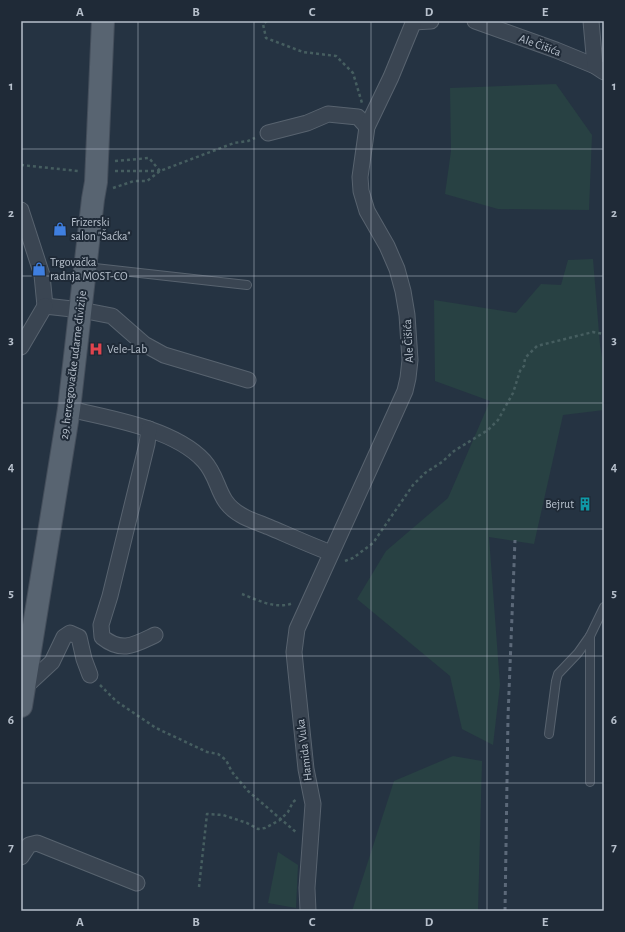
<svg xmlns="http://www.w3.org/2000/svg" width="625" height="932" font-family="'Alegreya Sans',sans-serif">
<style>
.green{fill:#284143}
.lines{fill:none;stroke-linecap:round;stroke-linejoin:round}
.lane-casing{stroke:#58636f;stroke-width:10}
.street-casing{stroke:#58636f;stroke-width:17}
.primary-casing{stroke:#444e5b;stroke-width:24}
.path{stroke:#465e60;stroke-width:2.5;stroke-dasharray:3 3;stroke-linecap:butt}
.lane{stroke:#3a4552;stroke-width:8}
.street{stroke:#3a4552;stroke-width:15}
.primary{stroke:#586471;stroke-width:22}
.rail{stroke:#5c6979;stroke-width:3;stroke-dasharray:4 4;stroke-linecap:butt}
.grid{fill:none;stroke:#b7c0cc;stroke-width:1;stroke-opacity:0.55}
.labels{text-anchor:middle;stroke-width:4;stroke-linejoin:round;paint-order:stroke}
.street-label{font-size:12px;fill:#b7c0cc;stroke:#1f2a37}
.poi-label{font-size:12px;fill:#b7c0cc;stroke:#1f2a37;text-anchor:start}
.neatline{fill:none;stroke:#b7c0cc;stroke-width:1.5}
.grid-label{font-size:13px;text-anchor:middle;font-weight:bold;fill:#b7c0cc}
</style>
<rect width="100%" height="100%" fill="#253342"/>
<!-- green -->
<g class="green">
<polygon points="556,84 592,135 589,210 498,209 445,194 451,151 450,88"/>
<polygon points="593,259 600,345 604,368 604,410 563,415 534,544 489,537 500,685 493,745 462,729 450,676 357,599 386,551 448,498 490,401 435,381 434,300 516,313 541,284 561,285 568,260"/>
<polygon points="453,756 482,761 478,911 352,911 394,781"/>
<polygon points="278,852 298,865 296,908 268,903"/>
</g>
<g class="lines">
<!-- lane casing -->
<g class="lane-casing">
<g id="lane">
<polyline points="86,267 247,285"/>
<polyline points="549,734 556,681 558,674 578,653 590,636"/>
<polyline points="590,782 590,636 604,607"/>
</g>
</g>
<!-- street casing -->
<g class="street-casing">
<g id="street">
<polyline points="475,21 556,50 595,66 604,72"/>
<polyline points="591,21 595,66"/>
<polyline points="413,22 431,21"/>
<polyline points="268,133 307,123 328,114 358,117 367,127"/>
<polyline points="21,210 42,275 45,306"/>
<polyline points="45,306 81,310 112,316 144,344 164,355 248,380"/>
<polyline points="21,347 45,306"/>
<path d="M69 409C109 418 175 429 204 461 221 480 216 501 241 515 249 520 260 523 269 527 290 536 310 545 331 553"/>
<path d="M149 429 147 444 110 596 101 625 102 637C122 653 134 645 155 635"/>
<polyline points="25,687 52,662 64,637 70,633 79,637 84,659 90,675"/>
<polyline points="21,857 29,845 37,843 137,883"/>
<polyline points="308,911 307,888 313,804 306,769 296,672 294,652 297,629 396,411 405,391 408,378 410,360 407,315 403,291 397,269 387,246 367,211 361,191 360,177 367,127 391,77 414,21"/>
</g>
</g>
<!-- primary casing -->
<g class="primary-casing">
<polyline id="primary" points="21,706 69,409 93,199 96,182 103,21"/>
</g>
<!-- path -->
<g class="path">
<polyline points="267,21 263,24 266,38 303,52 336,56 353,73 362,103"/>
<polyline points="115,161 149,158 160,171"/>
<polyline points="21,165 78,171"/>
<polyline points="115,171 160,171"/>
<polyline points="113,188 134,181 147,181 160,171 234,143 248,141 255,138"/>
<polyline points="345,561 353,558 373,543 413,485 425,473 442,462 454,451 488,430 498,420 513,393 520,371 524,366 525,358 537,346 593,332 604,334"/>
<path d="M242 594C257 600 277 610 293 603"/>
<polyline points="100,685 116,701 156,728 207,752 218,754 226,760 232,772 248,791 297,833"/>
<polyline points="199,887 207,814 223,815 247,823 258,829 265,828 280,820 288,812 293,802 297,799"/>
</g>
<!-- lane -->
<use href="#lane" class="lane"/>
<!-- street -->
<use href="#street" class="street"/>
<!-- primary -->
<use href="#primary" class="primary"/>
<!-- rail -->
<polyline class="rail" points="505,911 508,717 515,540"/>
</g>
<!-- grid -->
<path class="grid" d="M138 21V911M254 21V911M371 21V911M487 21V911M21 149H604M21 276H604M21 403H604M21 529H604M21 656H604M21 783H604"/>
<!-- icons -->
<defs>
<g id="shop-bare" transform="scale(1.08)"><path d="M-5-2.5h2.3a2.7 3.5 0 0 1 5.4 0H5L5.5 6h-11ZM-1.5-2.5h3a1.5 2.3 0 0 0-3 0Z" fill="#3f7fe0" stroke="#1f2a37" stroke-width="2.5" paint-order="stroke"/></g>
<g id="hospital-bare" transform="scale(1.08)"><path d="M-5-5h3v3.5h4V-5h3V5h-3V1.5h-4V5h-3Z" fill="#e0444e" stroke="#1f2a37" stroke-width="2.5" paint-order="stroke"/></g>
<g id="building-bare" transform="scale(1.08)"><path d="M-4-6H4V6H1V3H-1V6H-4ZM-2.5-4.3h1.7v1.8h-1.7ZM.8-4.3h1.7v1.8H.8ZM-2.5-1h1.7V.8h-1.7ZM.8-1h1.7V.8H.8Z" fill="#0f9aa8" stroke="#1f2a37" stroke-width="2.5" paint-order="stroke"/></g>
</defs>
<g fill-rule="evenodd">
<use href="#shop-bare" x="60" y="229"/>
<use href="#shop-bare" x="39" y="269"/>
<use href="#hospital-bare" x="96" y="349"/>
<use href="#building-bare" x="585" y="504"/>
</g>
<g class="labels">
<!-- street labels -->
<g class="street-label">
<text transform="translate(540 45) rotate(20)" y="4">Ale Čišića</text>
<text transform="translate(408 341) rotate(-93)" y="4">Ale Čišića</text>
<text transform="translate(73 365) rotate(-83)" y="4">29. hercegovačke udarne divizije</text>
<text transform="translate(304 750) rotate(-97)" y="4">Hamida Vuka</text>
</g>
<!-- poi labels -->
<g class="poi-label">
<text x="71" y="226">Frizerski<tspan x="71" dy="14">salon "Šaćka"</tspan></text>
<text x="50" y="266">Trgovačka<tspan x="50" dy="14">radnja MOST-CO</tspan></text>
<text x="107" y="353">Vele-Lab</text>
<text x="574" y="508" text-anchor="end">Bejrut</text>
</g>
</g>
<!-- border -->
<rect width="625" height="932" fill="none" stroke="#1f2a37" stroke-width="44"/>
<rect x="22" y="22" width="581" height="888" class="neatline"/>
<g class="grid-label">
<text x="80" y="16">A</text>
<text x="196" y="16">B</text>
<text x="312" y="16">C</text>
<text x="429" y="16">D</text>
<text x="545" y="16">E</text>
<text x="11" y="90">1</text>
<text x="614" y="90">1</text>
<text x="11" y="217">2</text>
<text x="614" y="217">2</text>
<text x="11" y="344">3</text>
<text x="614" y="344">3</text>
<text x="11" y="471">4</text>
<text x="614" y="471">4</text>
<text x="11" y="597">5</text>
<text x="614" y="597">5</text>
<text x="11" y="724">6</text>
<text x="614" y="724">6</text>
<text x="11" y="851">7</text>
<text x="614" y="851">7</text>
<text x="80" y="926">A</text>
<text x="196" y="926">B</text>
<text x="312" y="926">C</text>
<text x="429" y="926">D</text>
<text x="545" y="926">E</text>
</g>
</svg>
